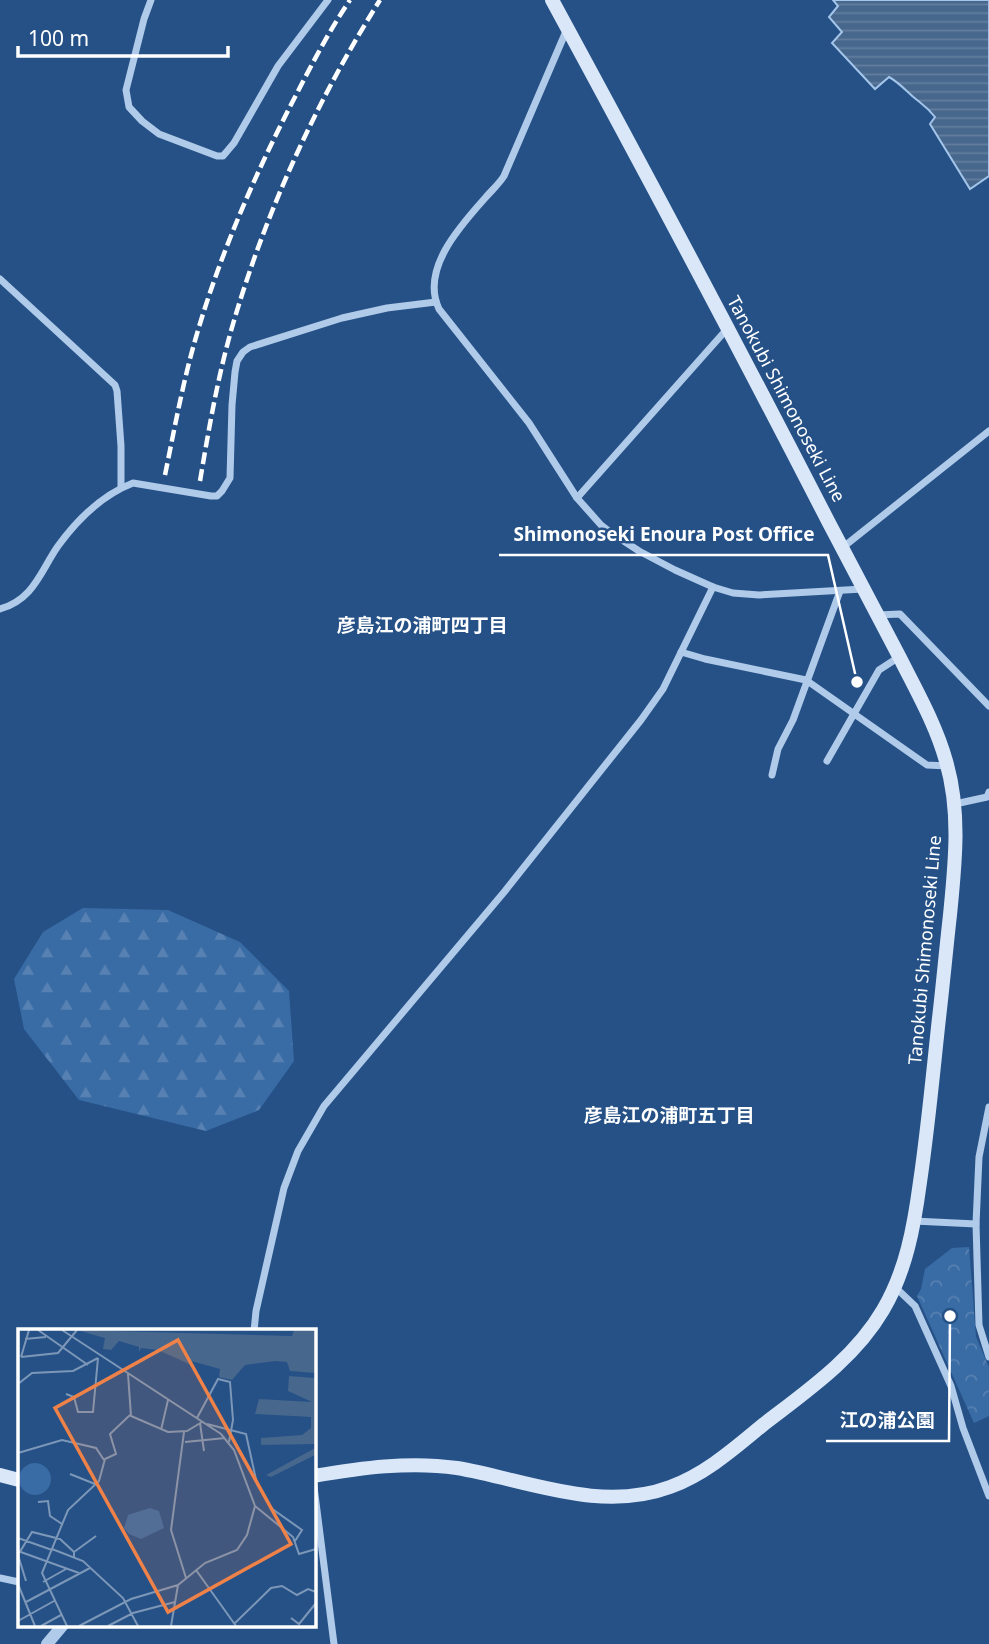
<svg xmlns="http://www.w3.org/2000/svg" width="989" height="1644" font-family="'Noto Sans','Noto Sans JP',sans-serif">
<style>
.forest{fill:url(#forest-firs)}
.park{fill:url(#park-crowns)}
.water{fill:url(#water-rules);stroke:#a4c5ea;stroke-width:2}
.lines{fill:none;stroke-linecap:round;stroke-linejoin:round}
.minor{stroke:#b0cae9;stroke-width:7}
.tertiary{stroke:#b0cae9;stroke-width:12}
.secondary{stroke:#dae7f8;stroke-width:14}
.rail{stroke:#fff;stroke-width:4.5;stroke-dasharray:12 5;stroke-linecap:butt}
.labels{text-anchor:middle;stroke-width:5;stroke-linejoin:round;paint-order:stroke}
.street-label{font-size:18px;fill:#fff;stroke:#255187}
.neighbourhood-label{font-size:19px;font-weight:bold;fill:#fff;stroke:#255187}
.inset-road{fill:none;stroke:#7c97b7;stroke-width:2}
.view{fill:#ee8249;fill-opacity:0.15;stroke:#ee8249;stroke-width:3.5}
.inset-edge{fill:none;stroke:#fff;stroke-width:3.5}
.leader{fill:none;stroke:#fff;stroke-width:2.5}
.callout-dot{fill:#fff;stroke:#255187;stroke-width:2.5}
.callout-label{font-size:19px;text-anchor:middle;font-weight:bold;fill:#fff;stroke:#255187;stroke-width:5;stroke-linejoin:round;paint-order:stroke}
</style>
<defs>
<pattern id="forest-firs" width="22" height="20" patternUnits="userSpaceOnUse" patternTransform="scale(1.75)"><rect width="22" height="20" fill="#396ba4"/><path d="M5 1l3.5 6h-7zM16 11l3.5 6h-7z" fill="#5781b2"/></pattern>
<pattern id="park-crowns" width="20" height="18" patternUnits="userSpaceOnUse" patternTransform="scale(1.75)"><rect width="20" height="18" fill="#396ba4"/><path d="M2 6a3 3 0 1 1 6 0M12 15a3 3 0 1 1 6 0" fill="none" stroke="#5781b2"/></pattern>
<pattern id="water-rules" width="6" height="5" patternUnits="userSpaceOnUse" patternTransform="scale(1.75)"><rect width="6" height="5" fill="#47678d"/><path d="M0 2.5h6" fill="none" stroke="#637e9e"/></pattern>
</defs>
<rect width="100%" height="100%" fill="#255187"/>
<!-- forest -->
<polygon class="forest" points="83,908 168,910 240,942 289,991 294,1061 259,1110 206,1131 79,1100 24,1029 14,979 43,932"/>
<!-- park -->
<polygon class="park" points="969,1247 976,1337 989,1367 989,1416 974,1423 917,1296 921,1289 925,1269 952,1248"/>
<!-- water -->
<path class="water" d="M833 0H989V176L970 189 930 124 935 117C928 108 926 107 917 100 908 93 900 83 889 77L875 89 832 43 842 32 829 17 838 6Z"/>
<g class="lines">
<!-- minor -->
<g class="minor">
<polyline points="151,0 144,19 126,90 129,107 142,121 159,134 217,156 223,156 234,143 278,66 328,0"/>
<path d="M567 29 504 176C499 184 492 190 486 197 461 225 420 269 439 309L529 423 577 498 601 525 610 532 639 551 675 570 713 587 733 593 759 595 863 589"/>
<polyline points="0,279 115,385 117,391 121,446 121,487"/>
<polyline points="577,498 727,329"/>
<polyline points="842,548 989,431"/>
<path d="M0 609C34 599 40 572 58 546 77 520 102 495 133 483L211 496H217L222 491 230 478 232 405 235 372 237 361 243 352 250 347 342 318 387 308 436 302"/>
<polyline points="878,615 900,614 989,706"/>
<polyline points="681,652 705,659 806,680 927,765 948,766"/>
<polyline points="827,761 879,670 899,657"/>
<polyline points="772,775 778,749 793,720 840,591"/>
<polyline points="955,804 987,797 989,792"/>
<polyline points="989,1107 979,1157 976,1224 979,1325 989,1357"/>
<polyline points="914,1221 976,1224"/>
<polyline points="895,1287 915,1306 951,1386 963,1428 989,1496"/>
<polyline points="254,1331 256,1311 284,1188 298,1151 324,1106 505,891 641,720 663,689 713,587"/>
<polyline points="313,1479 334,1644"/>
<polyline points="0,1578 19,1582"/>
</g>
<!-- tertiary -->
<polyline class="tertiary" points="47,1644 63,1625"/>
<!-- secondary -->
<g class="secondary">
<polyline points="0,1475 19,1480"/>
<path d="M313 1476C361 1468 409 1461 457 1468 527 1480 600 1513 670 1487 706 1474 736 1447 764 1424 807 1391 855 1358 883 1310 906 1271 914 1227 920 1182 928 1128 933 1073 939 1018 943 984 946 950 950 915 955 864 961 812 946 761 936 725 917 692 900 658 876 612 852 567 828 521 738 346 646 173 552 0"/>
</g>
<!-- rail -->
<g class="rail">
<path d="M165 475C174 431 182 387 194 344 218 259 254 176 295 97 312 64 329 31 350 0"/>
<path d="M200 481C209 428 218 375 233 324 266 211 317 100 380 0"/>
</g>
</g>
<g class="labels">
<!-- street labels -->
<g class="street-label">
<text transform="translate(786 399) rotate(62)" y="6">Tanokubi Shimonoseki Line</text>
<text transform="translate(925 950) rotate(-85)" y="6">Tanokubi Shimonoseki Line</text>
</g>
<!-- neighbourhood labels -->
<g class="neighbourhood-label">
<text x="422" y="632">彦島江の浦町四丁目</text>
<text x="669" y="1122">彦島江の浦町五丁目</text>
</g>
</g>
<!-- overview -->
<g transform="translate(18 1329)">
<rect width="298" height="298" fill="#255187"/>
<path d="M1 150a16 16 0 1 1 32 0a16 16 0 1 1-32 0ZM132 179 141 182 146 199 123 210 111 205 106 199 110 186Z" fill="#396ba4"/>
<path d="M59 1 274 7 276 1H297V44L272 42 269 33 257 32 227 36 214 51 201 48 202 40 173 32 171 35 140 21 123 19 121 23V18L101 12 93 21 85 20 87 9ZM271 47 297 49V115L243 116V109L284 106 293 99V88L237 85 241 70 294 73 270 62ZM297 119V126L253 148 248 146Z" fill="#47678d"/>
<path class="inset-road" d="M20 1 70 36M44 1 203 105 216 121 237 177 229 206 219 221 187 234 160 256 113 270 61 297M7 10 28 8M3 28 11 1M3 28 40 24 59 1M110 45 113 87 150 103 169 102 184 93M0 55 14 44 55 42 80 29M48 65 56 68 60 83H75L80 29M179 89 200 50 212 53 215 91 211 113M182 94 186 122M189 95 228 105 239 155 253 179 284 201 277 212M143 101 150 71M166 103 153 201 168 249M167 113 207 109M0 124 44 111 78 119 86 131M52 145 77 155M20 173 30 172 32 187 44 195M237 177 275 208 281 225 298 220M0 209 34 221M34 220 65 232 105 269 120 297M0 222 61 244M56 223 78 207M178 241 218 297M8 252 0 226 14 203 42 210 56 223V229M25 253 48 240M0 255 17 297M8 273 72 239M273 289 281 295 298 274M0 292 36 272M217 294 253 259 264 257 279 266 290 260 298 263M23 297 43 286M49 297 24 244 50 181 81 152 87 130 98 125 92 105 112 86M90 297 115 284 157 273M153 297 160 256"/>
<path class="view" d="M160 11 273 215 150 283 37 79Z"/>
<rect width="298" height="298" class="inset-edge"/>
</g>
<!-- callouts -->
<path class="leader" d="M857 682L828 555H499M950 1316L949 1441H826"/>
<g class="callout-dot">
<circle cx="857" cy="682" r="7"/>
<circle cx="950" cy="1316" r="7"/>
</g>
<g class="callout-label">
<text x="664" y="541">Shimonoseki Enoura Post Office</text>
<text x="887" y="1427">江の浦公園</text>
</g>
<!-- scale -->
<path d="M18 46v10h210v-10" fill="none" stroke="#ffffff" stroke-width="3.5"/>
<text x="28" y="46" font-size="21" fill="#ffffff" stroke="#255187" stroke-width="5" paint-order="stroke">100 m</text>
</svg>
